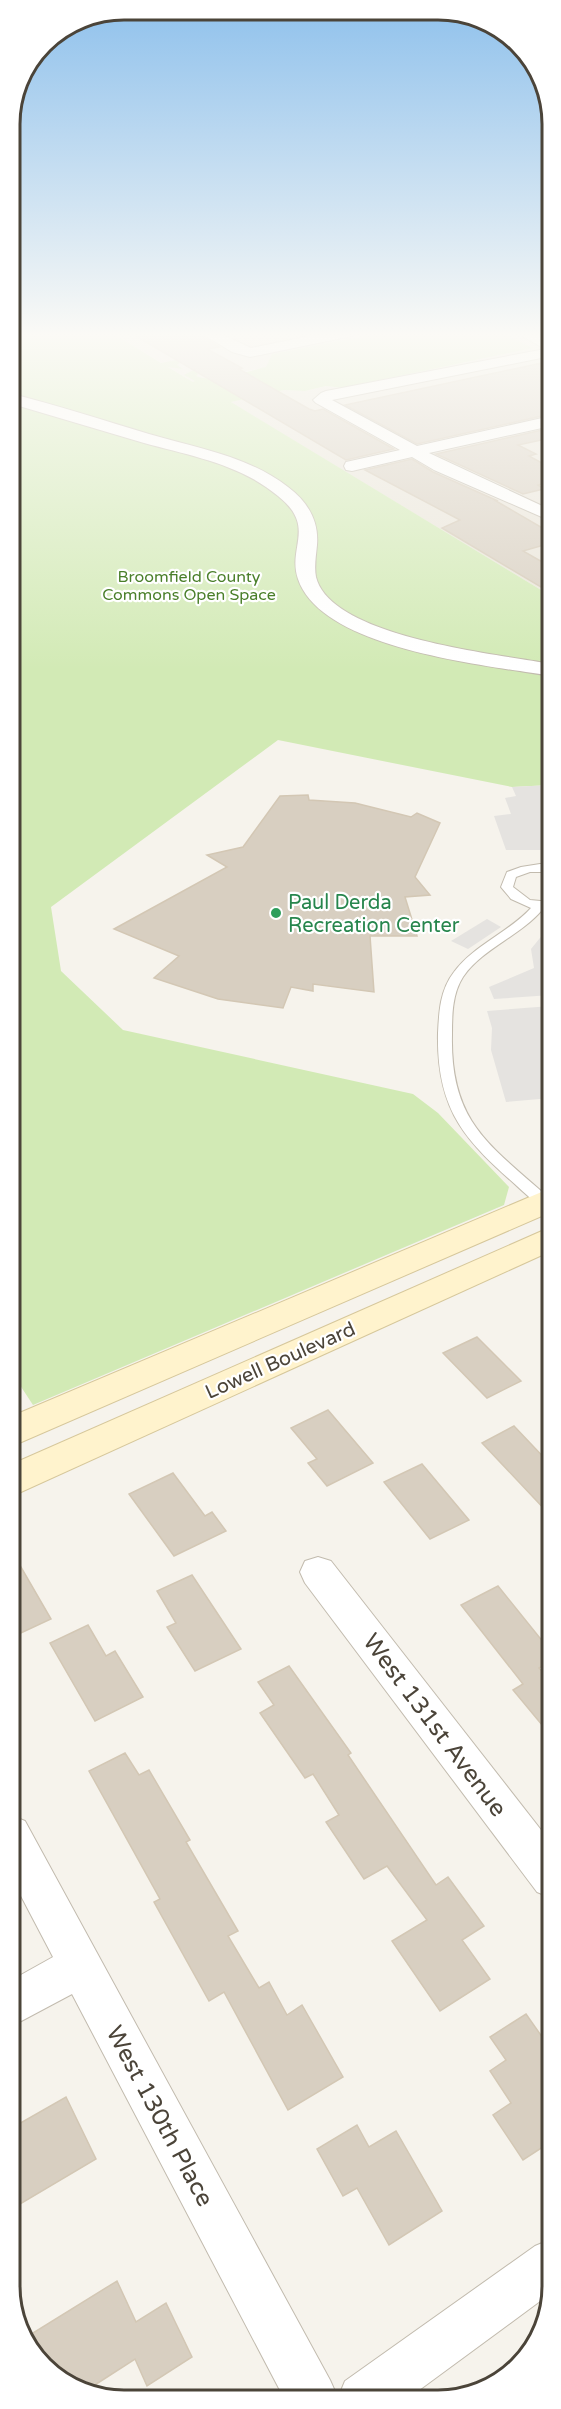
<svg xmlns="http://www.w3.org/2000/svg" width="561" height="2409" font-family="'Varela Round',sans-serif">
<style>
.residential{fill:#eae5da}
.green{fill:#d2eab5}
.parking{fill:#e5e3e0}
.building{fill:#d8cfc1;stroke:#d3c7b4;stroke-width:1.5}
.lines{fill:none;stroke-linecap:round;stroke-linejoin:round}
.lane-casing{stroke:#c2bbae;stroke-width:2}
.street-casing{stroke:#c2bbae;stroke-width:2}
.secondary-casing{stroke:#d6c79b;stroke-width:2}
.lane{fill:#fff;fill-rule:evenodd}
.street{fill:#fff;fill-rule:evenodd}
.secondary{fill:#fff3cd;fill-rule:evenodd}
.leisure-dot{fill:#2e9e5b;stroke:#fff;stroke-width:2}
.labels{text-anchor:middle;stroke-width:4.5;stroke-linejoin:round;paint-order:stroke}
.far-park-label{font-size:16px;fill:#4a7f2a;stroke:#fff}
.leisure-label{font-size:20px;fill:#27864d;stroke:#fff;text-anchor:start}
.street-label{font-size:20px;fill:#4b4439;stroke:#fff}
.near-street-label{font-size:24px;fill:#4b4439;stroke:#fff}
.rim{fill:none;stroke:#4b4439;stroke-width:3}
</style>
<rect width="100%" height="100%" fill="#f6f3ec"/>
<!-- residential -->
<g class="residential">
<polygon points="111,332 385,332 273,354 267,367 193,382"/>
<polygon points="500,332 551,332 551,596 230,402 284,390 305,391 326,386 343,388 532,348"/>
</g>
<!-- green -->
<path class="green" d="M9 332H111L161 363 176 360 180 363 177 365 183 369 168 367 193 382 195 381 184 375 195 369 198 374 196 376C215 384 247 371 266 367L272 354 385 332H500L533 348 343 388 326 386 305 391 284 390 231 402 551 596V785L512 787 278 740 51 907 61 971 123 1030 413 1094 438 1113 509 1187 504 1205 33 1405 10 1370Z"/>
<!-- parking -->
<g class="parking">
<polygon points="551,785 551,850 506,850 494,816 511,814 505,798 516,796 512,787"/>
<polygon points="487,919 501,927 468,949 451,941"/>
<polygon points="548,928 551,928 551,995 494,999 489,987 534,968 531,949"/>
<polygon points="551,1006 551,1098 506,1102 491,1050 492,1028 487,1011"/>
</g>
<!-- building -->
<g class="building">
<polygon points="129,332 197,332 219,347 207,349 242,368 239,369 309,409 315,411 323,409 394,449 346,460"/>
<polygon points="551,361 551,414 417,444 345,405"/>
<polygon points="551,428 551,438 518,445 536,454 529,456 551,468 551,482 538,485 544,489 523,494 436,454"/>
<polygon points="412,459 433,472 498,501 496,501 551,533 551,543 523,551 551,567 551,593 442,528 460,520 365,470"/>
<polygon points="308,795 309,800 355,803 411,817 417,813 440,823 415,877 430,895 405,897 417,936 370,936 374,992 313,984 313,991 291,987 283,1008 218,999 154,978 179,956 114,929 227,867 207,855 243,847 280,796"/>
<polygon points="477,1337 521,1381 487,1398 443,1353"/>
<polygon points="328,1410 373,1463 327,1486 308,1463 317,1459 291,1428"/>
<polygon points="514,1426 551,1465 551,1516 482,1443"/>
<polygon points="422,1464 469,1520 430,1539 384,1482"/>
<polygon points="173,1473 205,1516 212,1512 226,1531 174,1556 129,1494"/>
<polygon points="10,1548 51,1619 10,1638"/>
<polygon points="192,1575 241,1649 195,1671 167,1627 176,1623 157,1591"/>
<polygon points="498,1586 552,1653 552,1661 539,1668 552,1682 552,1737 513,1690 523,1684 461,1605"/>
<polygon points="88,1625 106,1656 115,1651 143,1697 95,1721 50,1643"/>
<polygon points="289,1666 351,1753 348,1755 436,1885 448,1877 484,1926 462,1940 490,1979 440,2011 392,1941 427,1920 387,1866 364,1879 326,1822 339,1815 313,1774 305,1778 260,1713 274,1705 258,1682"/>
<polygon points="125,1753 139,1775 149,1770 190,1840 186,1842 238,1931 228,1936 259,1988 269,1982 287,2015 302,2005 343,2077 288,2110 224,1992 209,2001 154,1902 160,1899 89,1771"/>
<polygon points="526,2014 552,2051 552,2141 523,2160 493,2115 511,2103 490,2071 506,2060 490,2037"/>
<polygon points="66,2097 96,2159 10,2210 10,2129"/>
<polygon points="357,2125 369,2147 396,2131 442,2211 389,2245 357,2188 343,2196 317,2149"/>
<polygon points="117,2281 136,2322 166,2303 192,2357 147,2386 135,2359 87,2390 39,2362 28,2336"/>
</g>
<g class="lines">
<!-- lane casing -->
<g class="lane-casing">
<path id="lane" d="M540 864H551V872H530L516 877 513 887 530 900 551 902V910H542C520 936 482 949 463 977 452 994 452 1016 452 1035 450 1123 490 1145 549 1198L551 1202 549 1206H539C477 1149 436 1124 438 1033 439 1012 440 990 454 972 474 945 508 933 531 908L511 899 501 887 507 872 521 867Z"/>
</g>
<!-- street casing -->
<g class="street-casing">
<g id="street">
<polygon points="199,332 217,332 251,348 329,332 359,332 352,336 250,357 232,352"/>
<polygon points="515,332 534,332 551,340 551,356 332,400 417,446 551,416 551,426 429,453 551,510 551,521 434,470 412,457 352,471 346,470 344,466 346,462 400,450 316,403 313,400 321,393 326,391 545,349"/>
<path d="M9 393C56 405 103 420 149 434 197 448 248 456 288 487 308 502 319 521 317 545 316 556 314 567 316 577 331 638 499 654 551 664V676C487 665 322 650 298 579 287 547 317 527 278 496 240 464 191 456 144 443 99 430 54 416 9 403Z"/>
<polygon points="318,1557 331,1561 552,1844 552,1898 537,1892 305,1583 300,1572 305,1561"/>
<polygon points="10,1815 25,1821 330,2380 338,2398 345,2381 535,2246 552,2239 551,2293 407,2399 284,2398 72,1994 10,2027 10,1981 53,1957 10,1875"/>
</g>
</g>
<!-- secondary casing -->
<g class="secondary-casing">
<g id="secondary">
<polygon points="551,1188 551,1212 10,1447 10,1417"/>
<polygon points="551,1227 551,1251 10,1497 10,1465"/>
</g>
</g>
<!-- lane -->
<use href="#lane" class="lane"/>
<!-- street -->
<use href="#street" class="street"/>
<!-- secondary -->
<use href="#secondary" class="secondary"/>
</g>
<!-- sky -->
<linearGradient id="sky" x2="0" y2="1"><stop stop-color="#8fc1ec"/><stop offset="0.5" stop-color="#fbfaf6"/><stop offset="1" stop-color="#fbfaf6" stop-opacity="0"/></linearGradient>
<rect width="561" height="670" fill="url(#sky)"/>
<!-- markers -->
<circle class="leisure-dot" cx="276" cy="913" r="6"/>
<g class="labels">
<!-- far-park labels -->
<g class="far-park-label">
<text x="189" y="582">Broomfield County<tspan x="189" dy="18">Commons Open Space</tspan></text>
</g>
<!-- leisure labels -->
<g class="leisure-label">
<text x="288" y="909">Paul Derda<tspan x="288" dy="23">Recreation Center</tspan></text>
</g>
<!-- street labels -->
<g class="street-label">
<text transform="translate(280 1360) rotate(-24)" y="7">Lowell Boulevard</text>
</g>
<!-- near-street labels -->
<g class="near-street-label">
<text transform="translate(435 1725) rotate(53)" y="8">West 131st Avenue</text>
<text transform="translate(160 2116) rotate(62)" y="8">West 130th Place</text>
</g>
</g>
<!-- crop -->
<path d="M0 0H561V2409H0ZM124 20H438A104 104 0 0 1 542 124V2286A104 104 0 0 1 438 2390H124A104 104 0 0 1 20 2286V124A104 104 0 0 1 124 20Z" fill="#fff" fill-rule="evenodd"/>
<path class="rim" d="M124 20H438A104 104 0 0 1 542 124V2286A104 104 0 0 1 438 2390H124A104 104 0 0 1 20 2286V124A104 104 0 0 1 124 20Z"/>
</svg>
